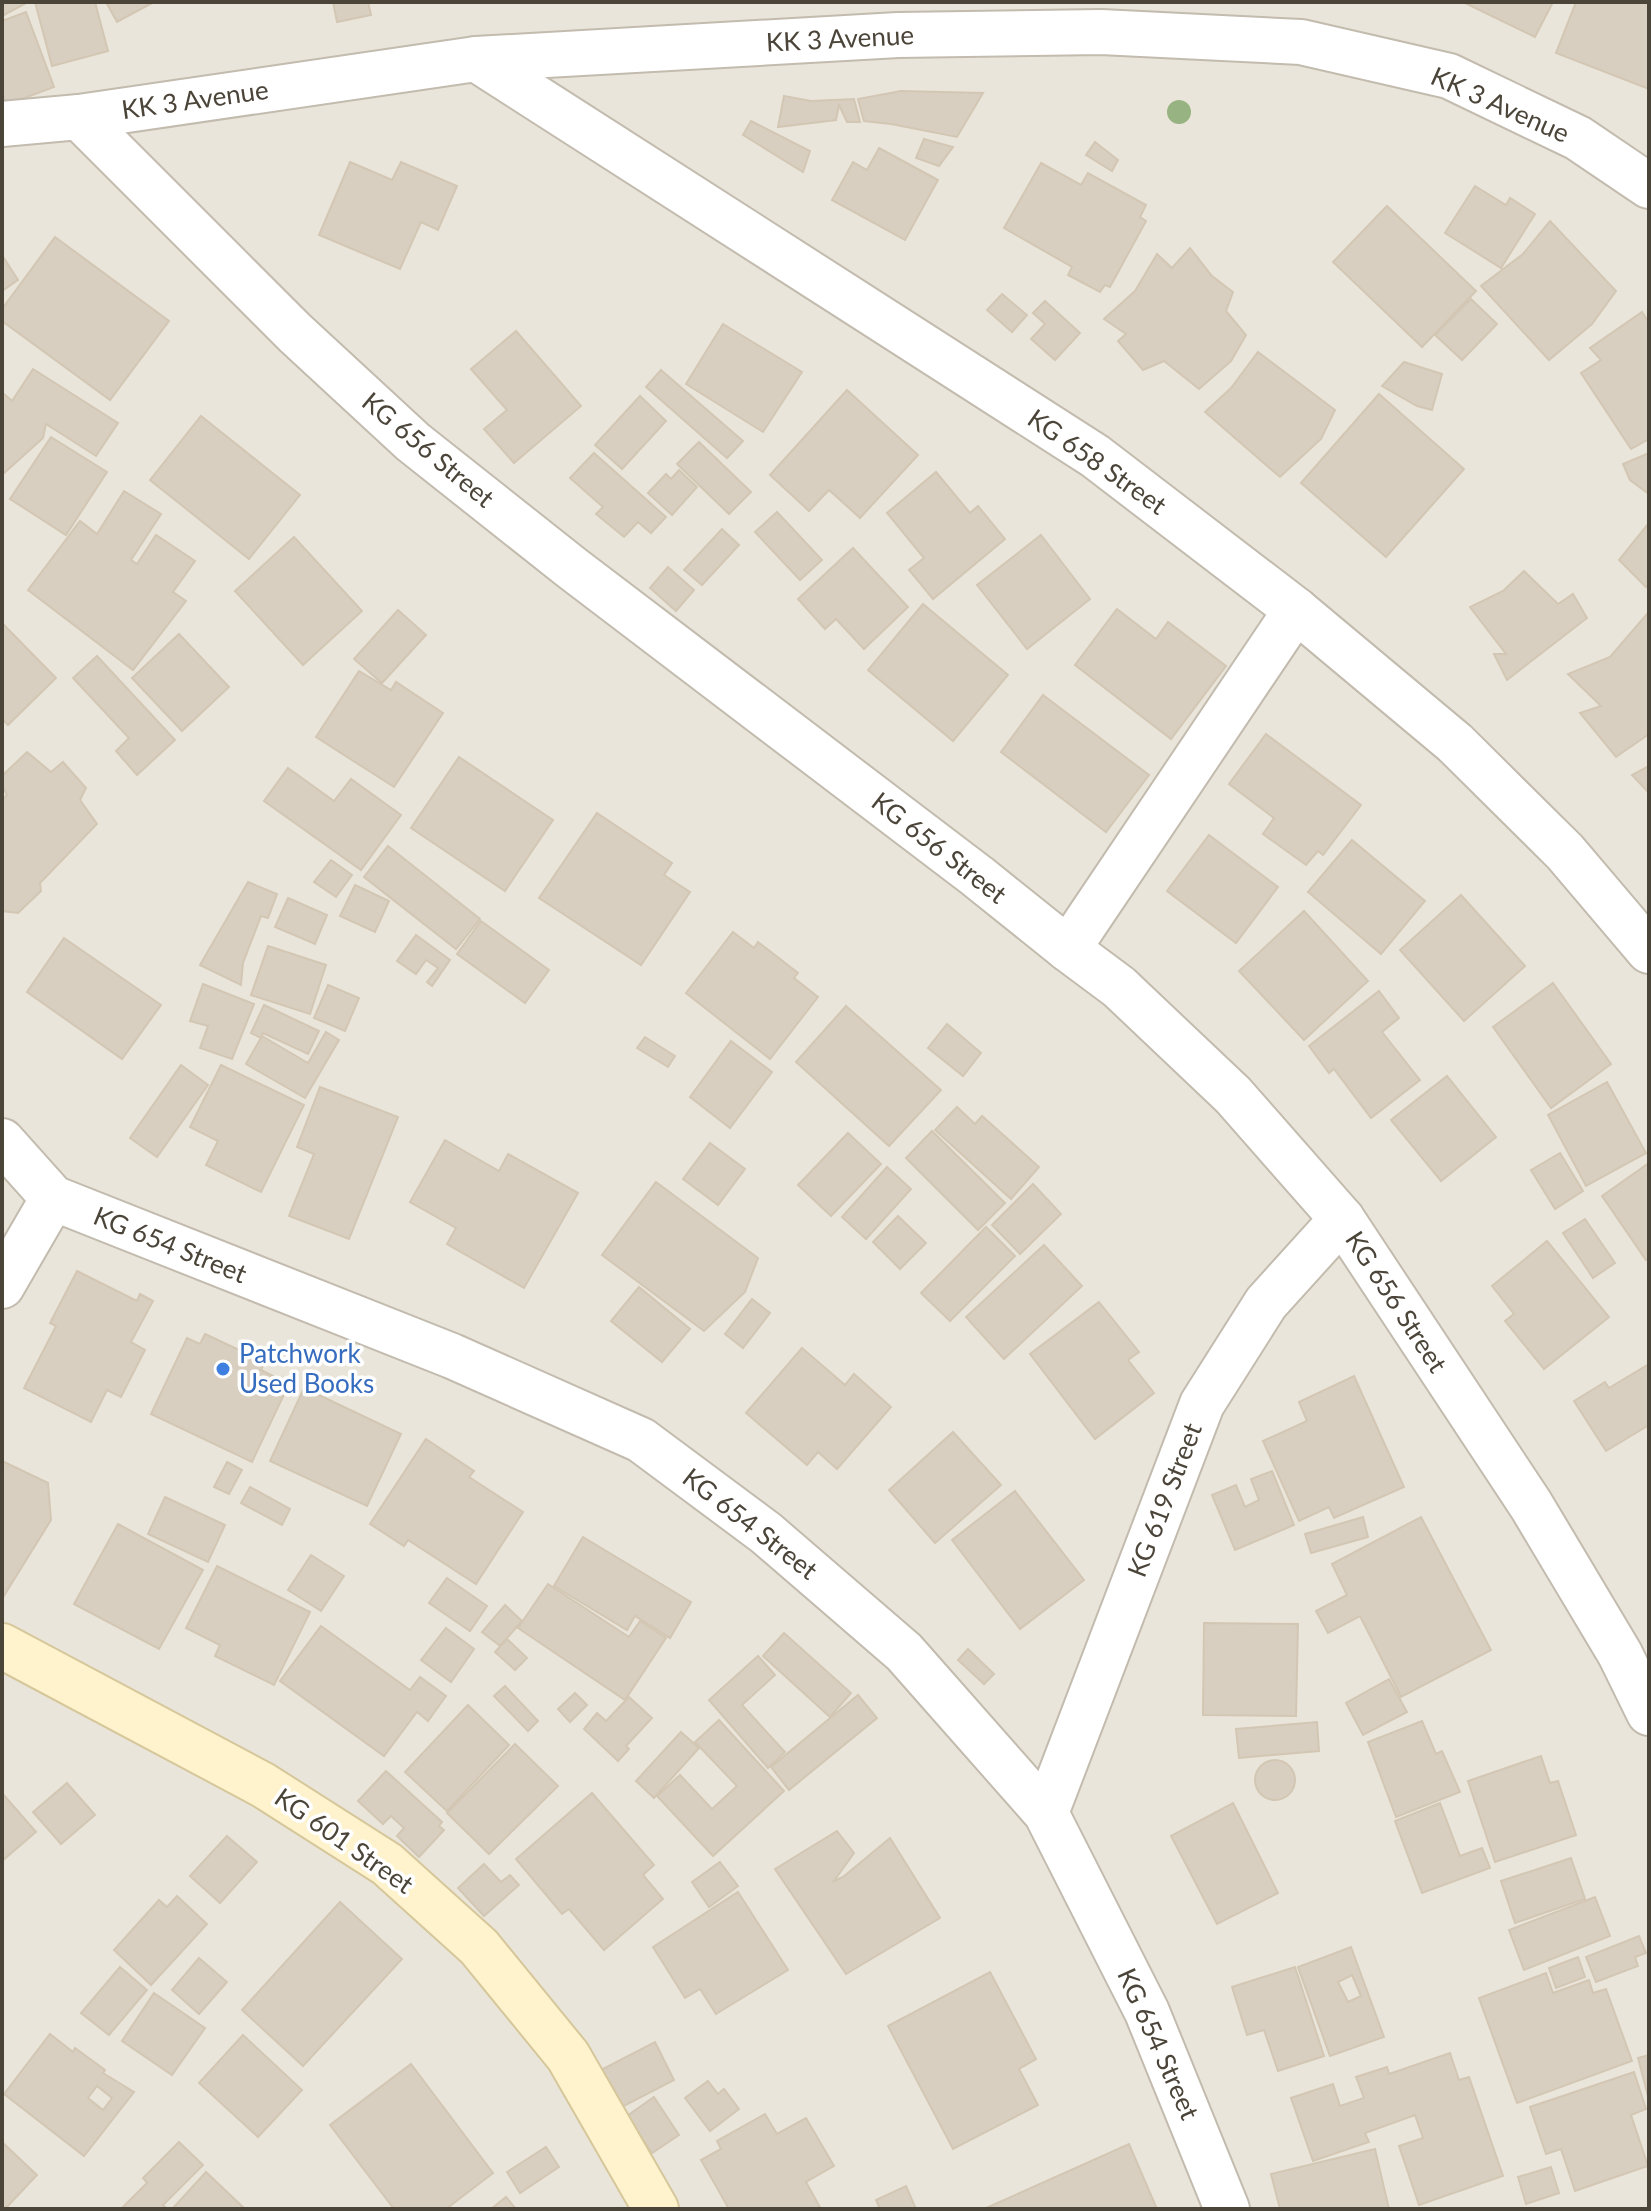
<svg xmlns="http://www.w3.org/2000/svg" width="1651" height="2211" font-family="Lato,sans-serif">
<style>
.residential{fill:#eae5da}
.building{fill:#d8cfc1;stroke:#d3c7b4;stroke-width:2;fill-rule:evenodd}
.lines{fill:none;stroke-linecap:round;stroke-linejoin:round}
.minor-casing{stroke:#c2bbae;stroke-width:48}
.tertiary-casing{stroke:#c2bbae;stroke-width:48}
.secondary-casing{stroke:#d6c79b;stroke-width:48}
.minor{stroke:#fff;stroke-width:44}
.tertiary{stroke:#fff;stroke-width:44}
.secondary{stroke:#fff3cd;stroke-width:44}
.tree{fill:#97b381}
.shop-dot{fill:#3f7fe0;stroke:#fff;stroke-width:3}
.labels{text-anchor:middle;stroke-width:7;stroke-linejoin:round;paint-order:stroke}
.street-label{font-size:26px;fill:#4b4439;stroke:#fff}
.shop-label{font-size:26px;fill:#366cbe;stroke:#fff;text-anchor:start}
</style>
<rect width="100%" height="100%" fill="#f6f3ec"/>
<!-- residential -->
<rect class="residential" x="2" y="2" width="1647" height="2207"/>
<!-- building -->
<g class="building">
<polygon points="2,2 28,2 2,16"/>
<polygon points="35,2 95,2 108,51 52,66"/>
<polygon points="106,2 154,2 117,22"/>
<polygon points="333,2 368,2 371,15 337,22"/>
<polygon points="1463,2 1553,2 1535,37"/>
<polygon points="1576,2 1649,2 1649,89 1556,53"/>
<polygon points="26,12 54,87 6,105 2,94 2,21"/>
<polygon points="901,91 983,93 957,137 891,124 864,121 858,99"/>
<polygon points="784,96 811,101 854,99 860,122 847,122 839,105 836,120 778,127"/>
<polygon points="751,121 810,151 803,172 743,135"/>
<polygon points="924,139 953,147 939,166 916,158"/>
<polygon points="1095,142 1118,160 1112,171 1086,155"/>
<polygon points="879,148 938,180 905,240 832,200 853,162 867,170"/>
<polygon points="350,162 392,180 401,162 457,186 438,230 421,222 400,269 319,235"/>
<polygon points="1041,163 1081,185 1088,173 1146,205 1140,217 1146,221 1110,287 1105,285 1100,292 1068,275 1072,267 1004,228"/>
<polygon points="1475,186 1506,205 1510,198 1535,214 1501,268 1445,233"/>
<polygon points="1387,206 1476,291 1422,347 1333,262"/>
<polygon points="1550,221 1616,291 1592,324 1549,360 1481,286 1523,254"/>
<polygon points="55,237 169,321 110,400 2,321 2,309"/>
<polygon points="1190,248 1212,276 1233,292 1226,311 1246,335 1231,361 1199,389 1164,361 1143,370 1118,341 1126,334 1104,319 1135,291 1157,254 1172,268"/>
<polygon points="2,255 18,280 2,291"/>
<polygon points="1002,294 1027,315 1012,332 987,310"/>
<polygon points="1471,299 1497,324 1462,360 1435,335"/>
<polygon points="1045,301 1080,333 1055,360 1031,339 1045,324 1033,313"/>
<polygon points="1642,312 1649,323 1649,439 1631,449 1581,373 1601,360 1590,348"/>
<polygon points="723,324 802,372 763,432 686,384"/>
<polygon points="516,331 581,406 514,463 484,429 507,410 471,369"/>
<polygon points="1258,352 1335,410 1321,439 1280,477 1205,412 1231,388"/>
<polygon points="1404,362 1442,374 1432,410 1417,406 1382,386"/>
<polygon points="33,369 118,423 96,456 46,424 43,438 2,475 2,397 4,394 12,401"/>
<polygon points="661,370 743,441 727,458 646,387"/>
<polygon points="847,390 918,455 860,518 829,490 809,511 770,475"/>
<polygon points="1379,394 1464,469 1386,557 1301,483"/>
<polygon points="640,396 666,421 622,469 595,445"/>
<polygon points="201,416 300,495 249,559 150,480"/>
<polygon points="51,437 107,472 66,535 10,499"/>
<polygon points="699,442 751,492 729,514 677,464"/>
<polygon points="594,453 666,517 651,533 638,522 624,537 596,514 603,507 570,478"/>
<polygon points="1649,453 1649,494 1630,480 1623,464"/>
<polygon points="679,470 697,487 672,515 648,493 666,474 671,479"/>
<polygon points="936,472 970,513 978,506 1005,539 933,599 909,570 924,558 887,513"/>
<polygon points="124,491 161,514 131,560 137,564 156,535 195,561 173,592 186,601 133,670 28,590 80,521 97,534"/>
<polygon points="777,512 822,560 800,580 755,532"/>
<polygon points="1648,524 1649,584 1646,587 1619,560"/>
<polygon points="722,529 739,545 702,585 684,570"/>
<polygon points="1041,535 1090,599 1027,649 977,585"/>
<polygon points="294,537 362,611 303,665 235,591"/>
<polygon points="853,548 908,607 864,649 836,619 825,629 798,599"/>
<polygon points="668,567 694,590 676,611 650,588"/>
<polygon points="1524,571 1558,604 1573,594 1587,618 1507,680 1494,654 1506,654 1470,607 1503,591"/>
<polygon points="923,604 1008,675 953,741 868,670"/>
<polygon points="1117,609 1156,639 1168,622 1226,666 1171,739 1075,665"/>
<polygon points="398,610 426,635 382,683 354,659"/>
<polygon points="1647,614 1649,616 1649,734 1616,757 1580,713 1601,706 1568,674 1610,657"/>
<polygon points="2,623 56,678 8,725 2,719"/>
<polygon points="179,634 229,687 182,731 132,678"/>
<polygon points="97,656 175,740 137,775 116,751 129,738 73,678"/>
<polygon points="359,671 391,690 396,682 443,713 394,787 316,737"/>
<polygon points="1043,695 1149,775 1106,832 1001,752"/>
<polygon points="1266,734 1361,805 1323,855 1318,851 1306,865 1263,834 1274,818 1229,784"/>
<polygon points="27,752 51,772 63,762 86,788 80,800 97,824 40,883 41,891 18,913 2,911 2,800 7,795 2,786 2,776"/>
<polygon points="459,757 553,820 505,891 411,828"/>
<polygon points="1649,766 1649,793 1632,775"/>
<polygon points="288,768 334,801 351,779 401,815 361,870 264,801"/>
<polygon points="597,813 672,863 664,875 690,892 641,965 539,898"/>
<polygon points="1209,835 1278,887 1236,943 1167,891"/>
<polygon points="1352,840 1425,901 1381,954 1308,892"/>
<polygon points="388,846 480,919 456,949 364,877"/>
<polygon points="331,860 352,875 336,897 314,882"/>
<polygon points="248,882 277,894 268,918 261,916 243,963 241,985 200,965"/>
<polygon points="355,885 389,901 375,932 340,916"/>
<polygon points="1461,895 1525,966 1464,1021 1400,950"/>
<polygon points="288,898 327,915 315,944 275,927"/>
<polygon points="1304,911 1368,981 1304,1040 1239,971"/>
<polygon points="481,921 549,970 525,1003 457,954"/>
<polygon points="733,932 754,948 758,942 798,973 794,978 818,997 770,1059 686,993"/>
<polygon points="416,935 450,960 432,986 427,982 438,968 426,960 416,974 397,961"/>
<polygon points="64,938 161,1005 122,1059 27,992"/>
<polygon points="268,946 326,965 310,1014 251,995"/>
<polygon points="1553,983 1611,1064 1551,1108 1493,1027"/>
<polygon points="203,984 254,1004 232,1059 200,1048 208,1026 190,1021"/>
<polygon points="328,985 359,998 345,1031 314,1018"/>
<polygon points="1379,991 1399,1018 1382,1032 1420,1080 1371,1118 1334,1069 1329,1073 1309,1046"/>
<polygon points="264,1005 319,1031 308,1054 263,1033 261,1038 251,1033"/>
<polygon points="846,1006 941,1090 889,1146 796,1062"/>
<polygon points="947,1024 981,1053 963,1076 928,1048"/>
<polygon points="326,1032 339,1040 305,1098 246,1064 262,1036 308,1063"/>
<polygon points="645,1037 675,1056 668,1067 637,1048"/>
<polygon points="731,1041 772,1072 730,1128 690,1097"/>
<polygon points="181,1065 208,1085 157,1157 130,1138"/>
<polygon points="221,1065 304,1105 261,1192 206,1165 218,1141 190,1127"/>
<polygon points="1447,1076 1496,1137 1441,1181 1391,1120"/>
<polygon points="1607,1082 1646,1153 1586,1186 1548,1115"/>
<polygon points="320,1087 398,1117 349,1239 289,1216 314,1154 297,1147"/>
<polygon points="957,1107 975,1124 982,1116 1039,1167 1011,1199 935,1130"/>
<polygon points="932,1131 1005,1203 978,1230 906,1158"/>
<polygon points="848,1133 881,1164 831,1216 798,1185"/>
<polygon points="445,1140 499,1171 508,1154 578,1193 524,1288 447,1244 456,1228 410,1202"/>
<polygon points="710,1143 745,1169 718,1205 683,1179"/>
<polygon points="1560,1153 1583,1191 1555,1209 1531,1170"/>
<polygon points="1649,1163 1649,1258 1646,1260 1602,1196"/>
<polygon points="887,1167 911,1189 866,1239 842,1217"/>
<polygon points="656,1182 758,1258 745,1292 704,1331 602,1255"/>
<polygon points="1033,1184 1061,1214 1020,1254 992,1225"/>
<polygon points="898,1216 926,1243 900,1269 873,1242"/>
<polygon points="1585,1219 1615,1263 1593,1278 1563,1233"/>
<polygon points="986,1227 1015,1256 950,1321 921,1293"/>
<polygon points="1547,1241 1609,1317 1544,1369 1505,1321 1514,1314 1492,1286"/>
<polygon points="1044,1245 1082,1286 1004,1359 966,1317"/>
<polygon points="77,1271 137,1301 140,1294 153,1301 131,1342 145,1350 121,1397 107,1390 91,1422 24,1388 56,1326 50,1323"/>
<polygon points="639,1287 690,1329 662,1362 611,1321"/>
<polygon points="752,1299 770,1313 743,1348 725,1334"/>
<polygon points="1099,1302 1139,1352 1128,1360 1154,1393 1095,1439 1030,1354"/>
<polygon points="205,1334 265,1362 261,1370 289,1384 252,1462 151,1414 187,1338 200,1344"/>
<polygon points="802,1348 845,1385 854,1374 891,1407 837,1469 818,1452 807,1465 746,1413"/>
<polygon points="1649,1364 1649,1425 1606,1451 1574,1401 1605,1382 1609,1388"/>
<polygon points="1354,1376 1404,1487 1334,1518 1329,1507 1299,1521 1263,1441 1307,1421 1299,1402"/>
<polygon points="304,1388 401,1434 367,1506 270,1461"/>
<polygon points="953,1432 1001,1485 935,1543 889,1490"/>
<polygon points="426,1439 474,1471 469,1477 523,1512 476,1584 408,1540 404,1546 370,1524"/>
<polygon points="2,1461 48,1483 51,1520 2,1599"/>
<polygon points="227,1462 242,1470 229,1494 214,1487"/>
<polygon points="1272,1471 1294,1525 1235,1550 1212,1495 1236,1485 1245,1507 1259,1500 1251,1479"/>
<polygon points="250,1487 290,1509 282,1525 241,1503"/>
<polygon points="1015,1491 1084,1580 1020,1629 952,1540"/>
<polygon points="165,1497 225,1525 208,1562 148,1534"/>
<polygon points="1363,1517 1368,1537 1311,1553 1305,1534"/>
<polygon points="1421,1517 1491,1650 1401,1697 1360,1616 1328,1633 1316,1611 1347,1595 1332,1564"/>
<polygon points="118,1524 203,1570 159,1649 74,1604"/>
<polygon points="583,1537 691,1602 670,1638 635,1616 627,1630 554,1586"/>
<polygon points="311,1555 344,1576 321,1611 288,1590"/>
<polygon points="217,1566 310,1612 274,1685 215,1656 220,1645 186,1628"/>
<polygon points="447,1578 487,1606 470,1631 429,1603"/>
<polygon points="548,1584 629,1637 640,1621 666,1638 625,1700 518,1628"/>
<polygon points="505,1605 522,1621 500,1646 482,1632"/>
<polygon points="1204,1623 1298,1624 1296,1716 1203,1715"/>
<polygon points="321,1626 410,1690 420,1677 446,1696 428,1721 417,1712 384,1756 280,1681"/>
<polygon points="446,1628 474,1649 451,1682 421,1660"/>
<polygon points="784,1633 851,1693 830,1717 763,1656"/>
<polygon points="507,1639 527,1658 515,1670 495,1652"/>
<polygon points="968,1649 994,1674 984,1684 958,1660"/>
<polygon points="758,1656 775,1675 742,1705 785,1752 768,1768 709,1700"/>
<polygon points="1389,1679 1407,1712 1363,1735 1346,1703"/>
<polygon points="505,1686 538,1721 528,1731 494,1696"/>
<polygon points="575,1693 587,1705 570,1722 558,1709"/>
<polygon points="858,1695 877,1718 789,1790 771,1767"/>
<polygon points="629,1697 652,1718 626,1746 629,1749 618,1761 584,1729 597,1713 606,1721"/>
<polygon points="468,1705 509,1745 447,1811 405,1772"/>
<polygon points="719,1720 784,1791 713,1856 657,1796 680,1775 712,1809 737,1786 695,1742"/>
<polygon points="1422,1721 1436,1754 1442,1751 1460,1792 1396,1817 1368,1742"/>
<polygon points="1317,1722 1319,1751 1239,1758 1236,1729"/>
<polygon points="681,1732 699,1748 654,1798 636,1781"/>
<polygon points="515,1744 558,1786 489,1854 447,1813"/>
<polygon points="1541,1756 1550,1783 1558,1781 1576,1835 1495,1862 1468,1781"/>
<circle cx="1275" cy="1780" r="20"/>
<polygon points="386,1771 442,1822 439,1826 444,1830 419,1857 397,1836 404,1828 391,1816 383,1824 358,1801"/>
<polygon points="67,1783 95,1815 61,1844 33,1812"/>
<polygon points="2,1793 36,1832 2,1861"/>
<polygon points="592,1793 654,1865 643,1875 663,1899 604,1950 569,1909 562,1914 516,1859"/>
<polygon points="1233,1803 1278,1893 1217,1924 1171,1836"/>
<polygon points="1440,1803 1460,1856 1482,1848 1490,1868 1422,1893 1395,1821"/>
<polygon points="837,1831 854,1853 834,1881 843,1877 890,1838 940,1918 846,1974 775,1869"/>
<polygon points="227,1836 257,1862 220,1903 190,1876"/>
<polygon points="1571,1858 1585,1899 1515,1923 1501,1881"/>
<polygon points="720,1862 738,1886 709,1907 692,1882"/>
<polygon points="484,1864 501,1882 510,1875 519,1885 484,1916 458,1888"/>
<polygon points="738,1892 788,1970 716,2014 700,1989 685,1998 653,1947"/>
<polygon points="177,1896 207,1924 151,1985 114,1950 159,1900 167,1907"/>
<polygon points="1595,1897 1610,1936 1524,1970 1509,1930"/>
<polygon points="340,1902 402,1959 303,2066 242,2010"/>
<polygon points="1639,1936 1646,1953 1635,1957 1638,1966 1596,1982 1586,1957"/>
<path d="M1351 1947 1384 2037 1330 2056 1298 1967ZM1352 1975 1361 1996 1348 2002 1338 1982Z"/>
<polygon points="1578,1957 1585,1977 1556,1988 1549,1968"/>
<polygon points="199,1958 227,1982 199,2014 172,1990"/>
<polygon points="120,1967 147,1990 109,2035 81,2013"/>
<polygon points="1295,1967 1324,2056 1278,2071 1264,2030 1247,2035 1232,1987"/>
<polygon points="990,1972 1036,2059 1019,2069 1038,2105 953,2149 888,2026"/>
<polygon points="1546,1973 1553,1993 1589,1980 1593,1993 1606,1989 1632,2061 1517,2103 1479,1998"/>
<polygon points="154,1993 205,2028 172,2075 122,2041"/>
<path d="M50 2034 73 2052 75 2048 105 2070 103 2073 134 2092 84 2156 4 2094ZM97 2086 112 2098 103 2110 88 2098Z"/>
<polygon points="243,2035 302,2090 258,2137 199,2083"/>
<polygon points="655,2042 674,2080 620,2108 601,2070"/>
<polygon points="1450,2053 1459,2080 1469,2077 1503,2176 1419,2205 1399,2146 1423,2138 1415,2115 1365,2133 1369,2142 1313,2161 1291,2098 1333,2084 1340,2106 1364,2098 1356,2077 1387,2067 1389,2074"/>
<polygon points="1649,2055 1649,2100 1638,2058"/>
<polygon points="411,2064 493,2173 446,2209 394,2209 330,2125"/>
<polygon points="1634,2072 1646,2109 1631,2115 1648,2166 1575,2191 1561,2149 1546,2154 1530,2107"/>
<polygon points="708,2081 718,2094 724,2089 739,2109 710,2131 685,2098"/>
<polygon points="654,2097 679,2135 652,2153 627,2116"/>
<polygon points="765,2114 777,2134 806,2118 834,2166 806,2182 821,2209 729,2209 701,2160 721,2149 717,2141"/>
<polygon points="2,2142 37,2175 5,2209 2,2209"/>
<polygon points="179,2142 203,2165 163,2205 167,2209 121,2209 147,2183 143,2178"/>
<polygon points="1129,2144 1157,2209 984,2209"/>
<polygon points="546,2147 559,2167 520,2193 507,2172"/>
<polygon points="1375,2149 1389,2209 1280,2209 1271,2174"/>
<polygon points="1551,2167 1559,2193 1526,2204 1518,2177"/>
<polygon points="206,2172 245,2209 173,2208"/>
<polygon points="906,2186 916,2209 880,2209 876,2200"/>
<polygon points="506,2197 516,2209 491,2209"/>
</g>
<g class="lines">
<!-- minor casing -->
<g class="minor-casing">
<g id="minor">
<polyline points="476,59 1095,456 1296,610 1455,743 1565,852 1649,951"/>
<polyline points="79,117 295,333 413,442 572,568 977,876 1068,949 1119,987 1233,1095 1342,1219 1531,1505 1620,1654 1649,1713"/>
<polyline points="1068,949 1296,610"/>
<polyline points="2,1141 53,1198 452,1356 641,1440 766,1533 904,1652 1046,1813 1147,2012 1227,2209"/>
<polyline points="2,1286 53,1198"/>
<polyline points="1046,1813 1202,1404 1266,1303 1342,1219"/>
</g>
</g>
<!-- tertiary casing -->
<g class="tertiary-casing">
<polyline id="tertiary" points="2,124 79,117 476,59 898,35 1101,32 1301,42 1449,76 1578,138 1649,186"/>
</g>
<!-- secondary casing -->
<g class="secondary-casing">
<polyline id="secondary" points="2,1646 263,1785 387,1864 479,1947 568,2056 656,2209"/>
</g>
<!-- minor -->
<use href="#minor" class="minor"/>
<!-- tertiary -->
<use href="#tertiary" class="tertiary"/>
<!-- secondary -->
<use href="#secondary" class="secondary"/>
</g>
<!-- trees -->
<circle class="tree" cx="1179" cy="112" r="12"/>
<!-- markers -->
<circle class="shop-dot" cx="223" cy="1369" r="8"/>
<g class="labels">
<!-- street labels -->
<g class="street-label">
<text transform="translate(840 39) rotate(-3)" y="9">KK 3 Avenue</text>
<text transform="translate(195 100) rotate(-8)" y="9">KK 3 Avenue</text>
<text transform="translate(1500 105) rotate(24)" y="9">KK 3 Avenue</text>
<text transform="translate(428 450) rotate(40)" y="9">KG 656 Street</text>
<text transform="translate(1097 462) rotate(35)" y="9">KG 658 Street</text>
<text transform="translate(939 848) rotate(38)" y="9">KG 656 Street</text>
<text transform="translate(170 1245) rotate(22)" y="9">KG 654 Street</text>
<text transform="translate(1396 1302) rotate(57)" y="9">KG 656 Street</text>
<text transform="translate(1165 1500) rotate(-69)" y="9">KG 619 Street</text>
<text transform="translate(750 1524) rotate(38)" y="9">KG 654 Street</text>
<text transform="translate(344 1841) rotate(35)" y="9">KG 601 Street</text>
<text transform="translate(1158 2044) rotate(66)" y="9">KG 654 Street</text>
</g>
<!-- shop labels -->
<g class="shop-label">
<text x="239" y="1363">Patchwork<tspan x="239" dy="30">Used Books</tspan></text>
</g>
</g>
<!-- border -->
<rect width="1651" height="2211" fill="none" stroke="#4b4439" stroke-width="8"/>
</svg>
